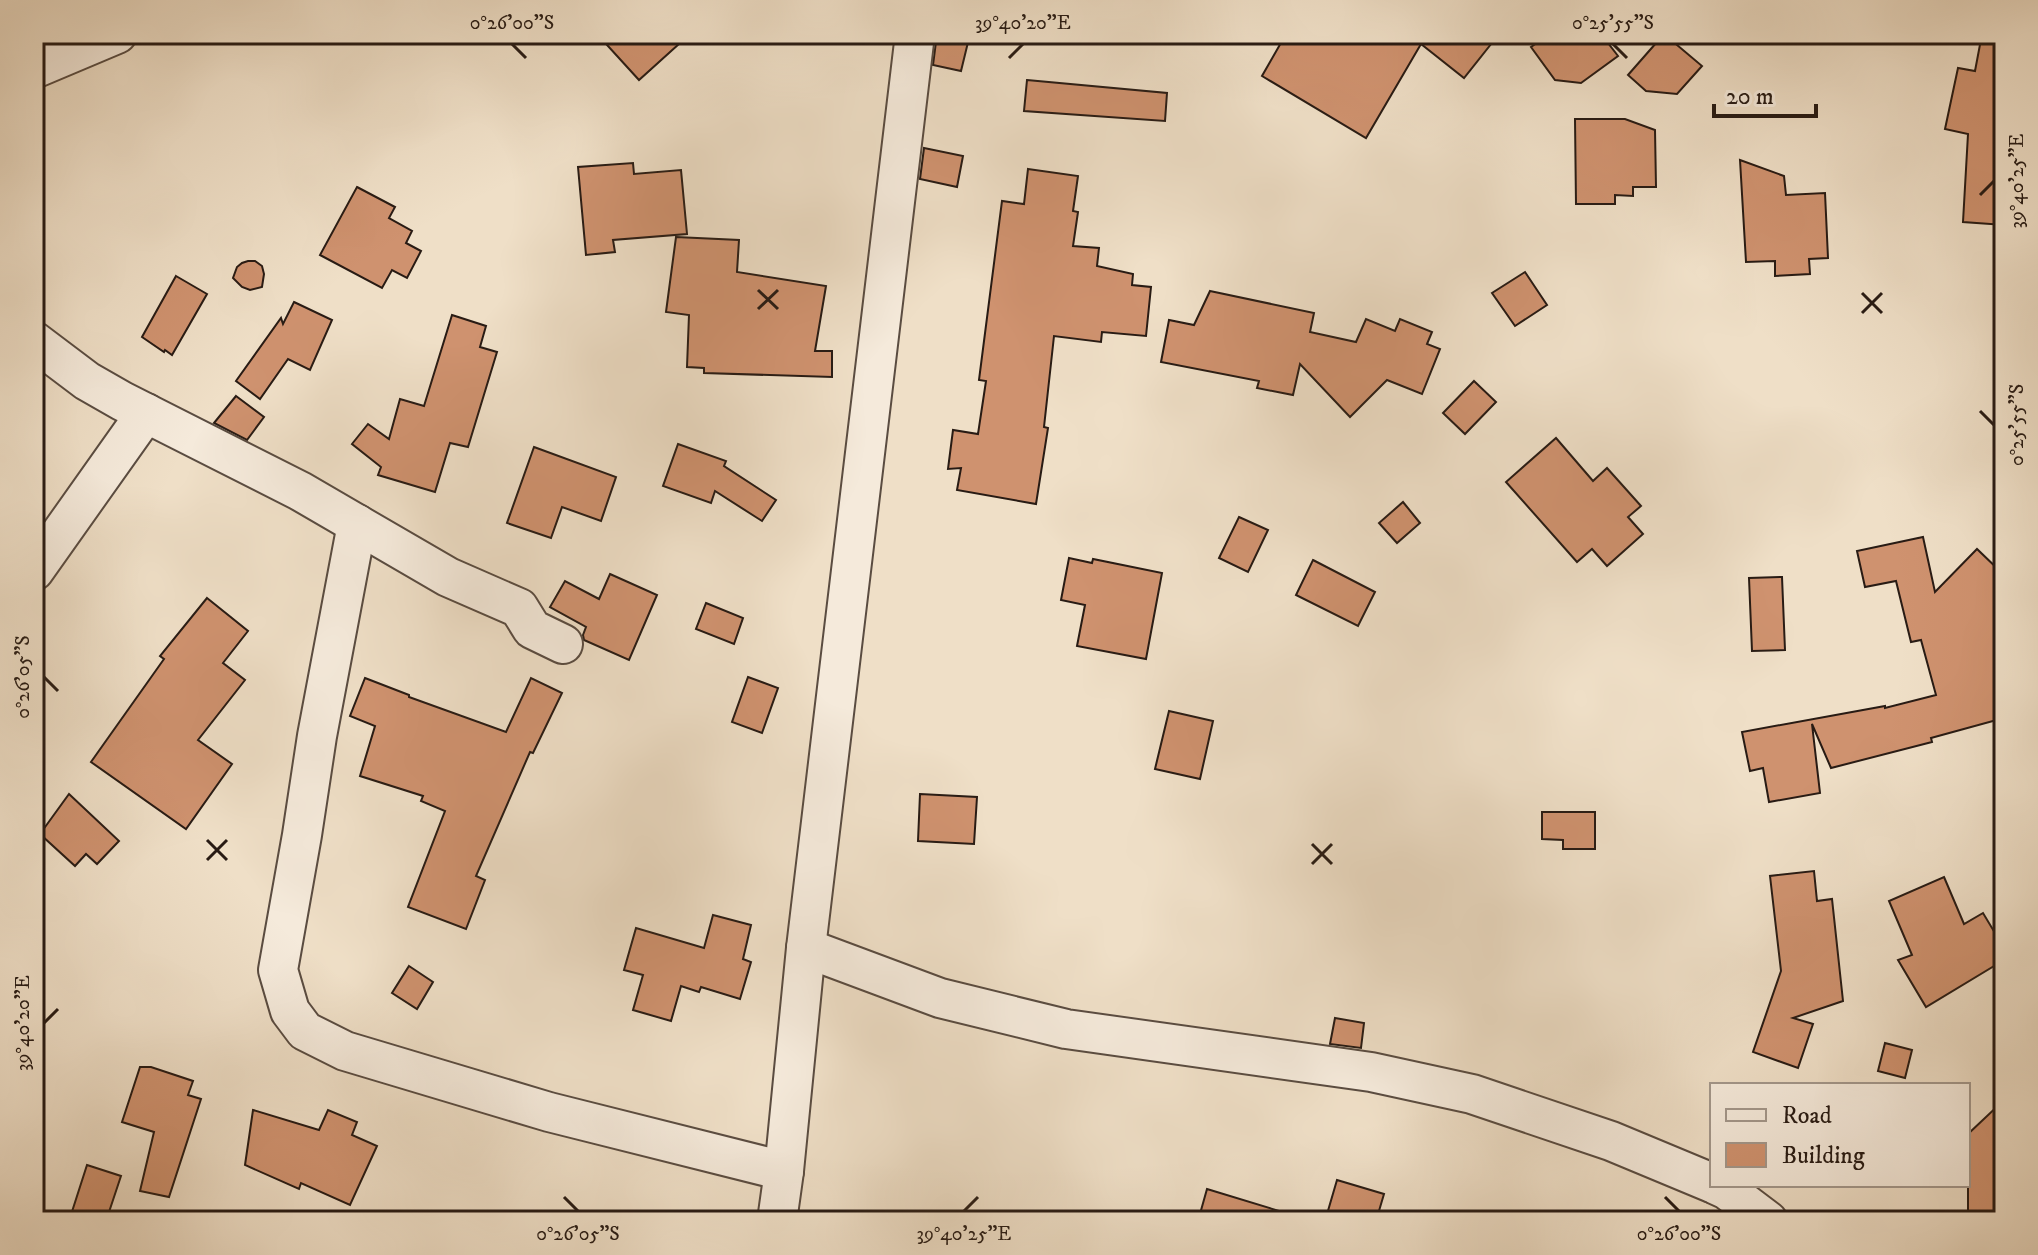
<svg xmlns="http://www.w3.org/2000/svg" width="2038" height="1255" font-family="'IM FELL DW Pica',serif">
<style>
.building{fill:#cf926f;stroke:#281b14;stroke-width:2}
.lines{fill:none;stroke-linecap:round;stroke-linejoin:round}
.street-casing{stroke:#5a4c41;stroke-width:42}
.street{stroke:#f5eadb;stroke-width:38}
.ticks{fill:none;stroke:#281b14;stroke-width:3}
.neatline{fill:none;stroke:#281b14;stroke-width:3}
.ticks-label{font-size:20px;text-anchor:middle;fill:#281b14}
</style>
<rect width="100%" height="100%" fill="#efdfc7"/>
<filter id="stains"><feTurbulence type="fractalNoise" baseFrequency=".0025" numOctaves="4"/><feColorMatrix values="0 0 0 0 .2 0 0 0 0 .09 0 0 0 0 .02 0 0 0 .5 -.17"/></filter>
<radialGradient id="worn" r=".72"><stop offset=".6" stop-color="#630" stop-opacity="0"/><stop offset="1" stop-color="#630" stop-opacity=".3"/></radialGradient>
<!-- building -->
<g class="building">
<polygon points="597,34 690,34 639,80"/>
<polygon points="937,34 970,34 961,71 933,65"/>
<polygon points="1286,34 1499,34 1464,78 1421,44 1366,138 1262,76"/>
<polygon points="1550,34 1601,34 1618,56 1581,83 1555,80 1531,47"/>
<polygon points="1664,34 1702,66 1677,94 1646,91 1628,75"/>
<polygon points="1982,34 2004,34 2004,225 1963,222 1968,134 1945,129 1958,68 1975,71"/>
<polygon points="1027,80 1167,93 1165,121 1024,111"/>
<polygon points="1575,119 1625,119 1655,130 1656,187 1633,187 1633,196 1615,195 1615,204 1576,204"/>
<polygon points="924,148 963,156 957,187 920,179"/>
<polygon points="1740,160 1784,176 1786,195 1825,193 1828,258 1809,259 1810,274 1775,276 1775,261 1746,262"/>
<polygon points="633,163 634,174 681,170 687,234 613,240 615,252 586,255 578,167"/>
<polygon points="1028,169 1078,176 1073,211 1078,212 1073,246 1099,248 1097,266 1133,274 1132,285 1151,287 1146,336 1102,332 1101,342 1054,336 1044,427 1048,428 1036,504 957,490 961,468 948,469 953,430 978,434 986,381 979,380 1002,201 1024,204"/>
<polygon points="357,187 395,207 389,218 412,231 406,243 421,251 407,278 392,270 382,288 320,255"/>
<polygon points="676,237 739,240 737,272 826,286 815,351 832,351 832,377 704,373 704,368 687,367 689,315 666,312"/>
<polygon points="248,261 255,261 262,266 264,274 262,287 250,290 242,287 233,278 237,267 242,263"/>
<polygon points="1525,272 1547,305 1515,326 1492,293"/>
<polygon points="176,276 207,294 172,355 165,350 164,352 142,337"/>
<polygon points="1210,291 1314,313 1310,332 1356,342 1366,319 1395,331 1400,319 1432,332 1427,344 1440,349 1422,394 1387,380 1350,417 1300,364 1293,395 1257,388 1259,381 1161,362 1169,320 1194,325"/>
<polygon points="294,302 332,320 310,370 288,359 260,399 236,381 281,318 283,324"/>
<polygon points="452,315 486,326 480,347 497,352 468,447 450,443 435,492 378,475 381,467 352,444 368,424 389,439 400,399 424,406"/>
<polygon points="1474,381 1496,402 1465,434 1443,413"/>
<polygon points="236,396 264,417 247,440 214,423"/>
<polygon points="1556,438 1593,481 1607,468 1641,506 1628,517 1643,534 1607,566 1592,549 1577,562 1506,482"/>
<polygon points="678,444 726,461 724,466 776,500 762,521 715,491 711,503 663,486"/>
<polygon points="534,447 616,477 601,521 562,507 551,538 507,523"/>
<polygon points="1403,502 1420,523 1397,543 1379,523"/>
<polygon points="1239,517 1268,530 1248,572 1219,558"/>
<polygon points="1923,537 1935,592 1977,549 2004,575 2004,718 1931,738 1932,742 1831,768 1812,724 1820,793 1769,802 1763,768 1750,771 1742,732 1885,706 1885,708 1936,695 1921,640 1911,642 1896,581 1865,587 1857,551"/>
<polygon points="1069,558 1092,563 1093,559 1162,573 1146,659 1077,646 1085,605 1061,600"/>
<polygon points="1313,560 1375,592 1358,626 1296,595"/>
<polygon points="610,574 657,595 629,660 584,640 583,635 586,627 550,607 565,581 599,599"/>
<polygon points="1782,577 1785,650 1752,651 1749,578"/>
<polygon points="207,598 248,631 223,663 245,680 198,740 232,764 186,829 91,762 164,659 160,656"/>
<polygon points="706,603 743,618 734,644 696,629"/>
<polygon points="748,677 778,688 762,733 732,722"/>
<polygon points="365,678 409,695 409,697 506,732 531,678 562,693 533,753 530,752 476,876 485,880 466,929 408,907 445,811 421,801 423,796 360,776 375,726 350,716"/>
<polygon points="1169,711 1213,721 1200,779 1155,769"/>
<polygon points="69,794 119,841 97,864 86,854 75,866 40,834"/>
<polygon points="920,794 977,797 974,844 918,841"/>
<polygon points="1542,812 1595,812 1595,849 1563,849 1563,840 1542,839"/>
<polygon points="1814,871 1817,901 1832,899 1843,1001 1793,1018 1813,1024 1798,1068 1753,1052 1781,971 1770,876"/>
<polygon points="1944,877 1964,924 1983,913 2004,948 2004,960 1926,1007 1898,960 1912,955 1889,901"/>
<polygon points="713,915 751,925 743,959 751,962 740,999 701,987 699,992 681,986 671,1021 633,1010 643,975 624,970 636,928 704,948"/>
<polygon points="409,966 433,982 417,1009 392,993"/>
<polygon points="1335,1018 1364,1023 1361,1048 1330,1044"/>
<polygon points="1885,1043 1912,1050 1905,1078 1878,1071"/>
<polygon points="140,1067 151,1067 193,1081 188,1095 201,1099 169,1197 140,1191 154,1132 122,1122"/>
<polygon points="2004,1100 2004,1221 1968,1221 1968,1134"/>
<polygon points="253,1110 319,1130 328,1110 357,1122 352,1135 377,1146 350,1205 301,1183 299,1189 245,1165"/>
<polygon points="87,1165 121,1176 106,1221 69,1221"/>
<polygon points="1337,1180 1384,1194 1376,1221 1325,1221"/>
<polygon points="1207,1189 1289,1214 1288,1221 1198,1221"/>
</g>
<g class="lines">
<!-- street casing -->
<g class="street-casing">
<g id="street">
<polyline points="34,69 117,34"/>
<polyline points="34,341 87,381 122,401 300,491 448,577 519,608 532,629 563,644"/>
<polyline points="357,524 317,736 302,835 278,970 290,1011 305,1031 345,1051 549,1112 784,1171"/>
<polyline points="34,571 146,413"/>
<polyline points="806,948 940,998 1066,1029 1371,1072 1472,1094 1611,1141 1712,1183"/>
<polyline points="1716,1185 1727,1190 1768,1221"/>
<polyline points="777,1221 784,1171 806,948 915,34"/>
</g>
</g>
<!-- street -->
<use href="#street" class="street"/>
</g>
<!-- ticks -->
<path class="ticks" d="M512 44 526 58M1613 44 1627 58M1009 58 1023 44M1980 195 1994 181M758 290 778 309M1862 293 1882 313M758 309 778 290M1862 313 1882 293M1980 411 1994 425M44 677 58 691M207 840 227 860M1312 844 1332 864M207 860 227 840M1312 864 1332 844M44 1023 58 1009M564 1197 578 1211M1665 1197 1679 1211M964 1211 978 1197"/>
<!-- margin -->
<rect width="2038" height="1255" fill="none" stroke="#efdfc7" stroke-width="88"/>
<!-- legend -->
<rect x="1710" y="1083" width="260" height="104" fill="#f5eadb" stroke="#a3978b" stroke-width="2"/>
<rect x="1726" y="1109" width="40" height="12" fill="#f5eadb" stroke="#a3978b" stroke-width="2"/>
<text x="1782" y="1123" font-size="24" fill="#281b14">Road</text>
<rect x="1726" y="1143" width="40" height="24" fill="#cf926f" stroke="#a3978b" stroke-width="2"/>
<text x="1782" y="1163" font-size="24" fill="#281b14">Building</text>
<!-- scale -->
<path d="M1714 104v12h102v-12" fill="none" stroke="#281b14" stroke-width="4"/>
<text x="1726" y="104" font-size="24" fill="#281b14" stroke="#f5eadb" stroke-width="6" paint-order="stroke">20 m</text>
<rect x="44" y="44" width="1950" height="1167" class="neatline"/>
<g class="ticks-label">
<text x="512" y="29">0°26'00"S</text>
<text x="1023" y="29">39°40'20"E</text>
<text x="1613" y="29">0°25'55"S</text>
<text transform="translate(2016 181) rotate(-90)" y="7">39°40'25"E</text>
<text transform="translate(2016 425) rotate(-90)" y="7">0°25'55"S</text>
<text transform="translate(22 677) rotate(-90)" y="7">0°26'05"S</text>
<text transform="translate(22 1023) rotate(-90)" y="7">39°40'20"E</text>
<text x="578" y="1240">0°26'05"S</text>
<text x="964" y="1240">39°40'25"E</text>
<text x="1679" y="1240">0°26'00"S</text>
</g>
<rect width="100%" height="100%" filter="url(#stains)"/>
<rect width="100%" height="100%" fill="url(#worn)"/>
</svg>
